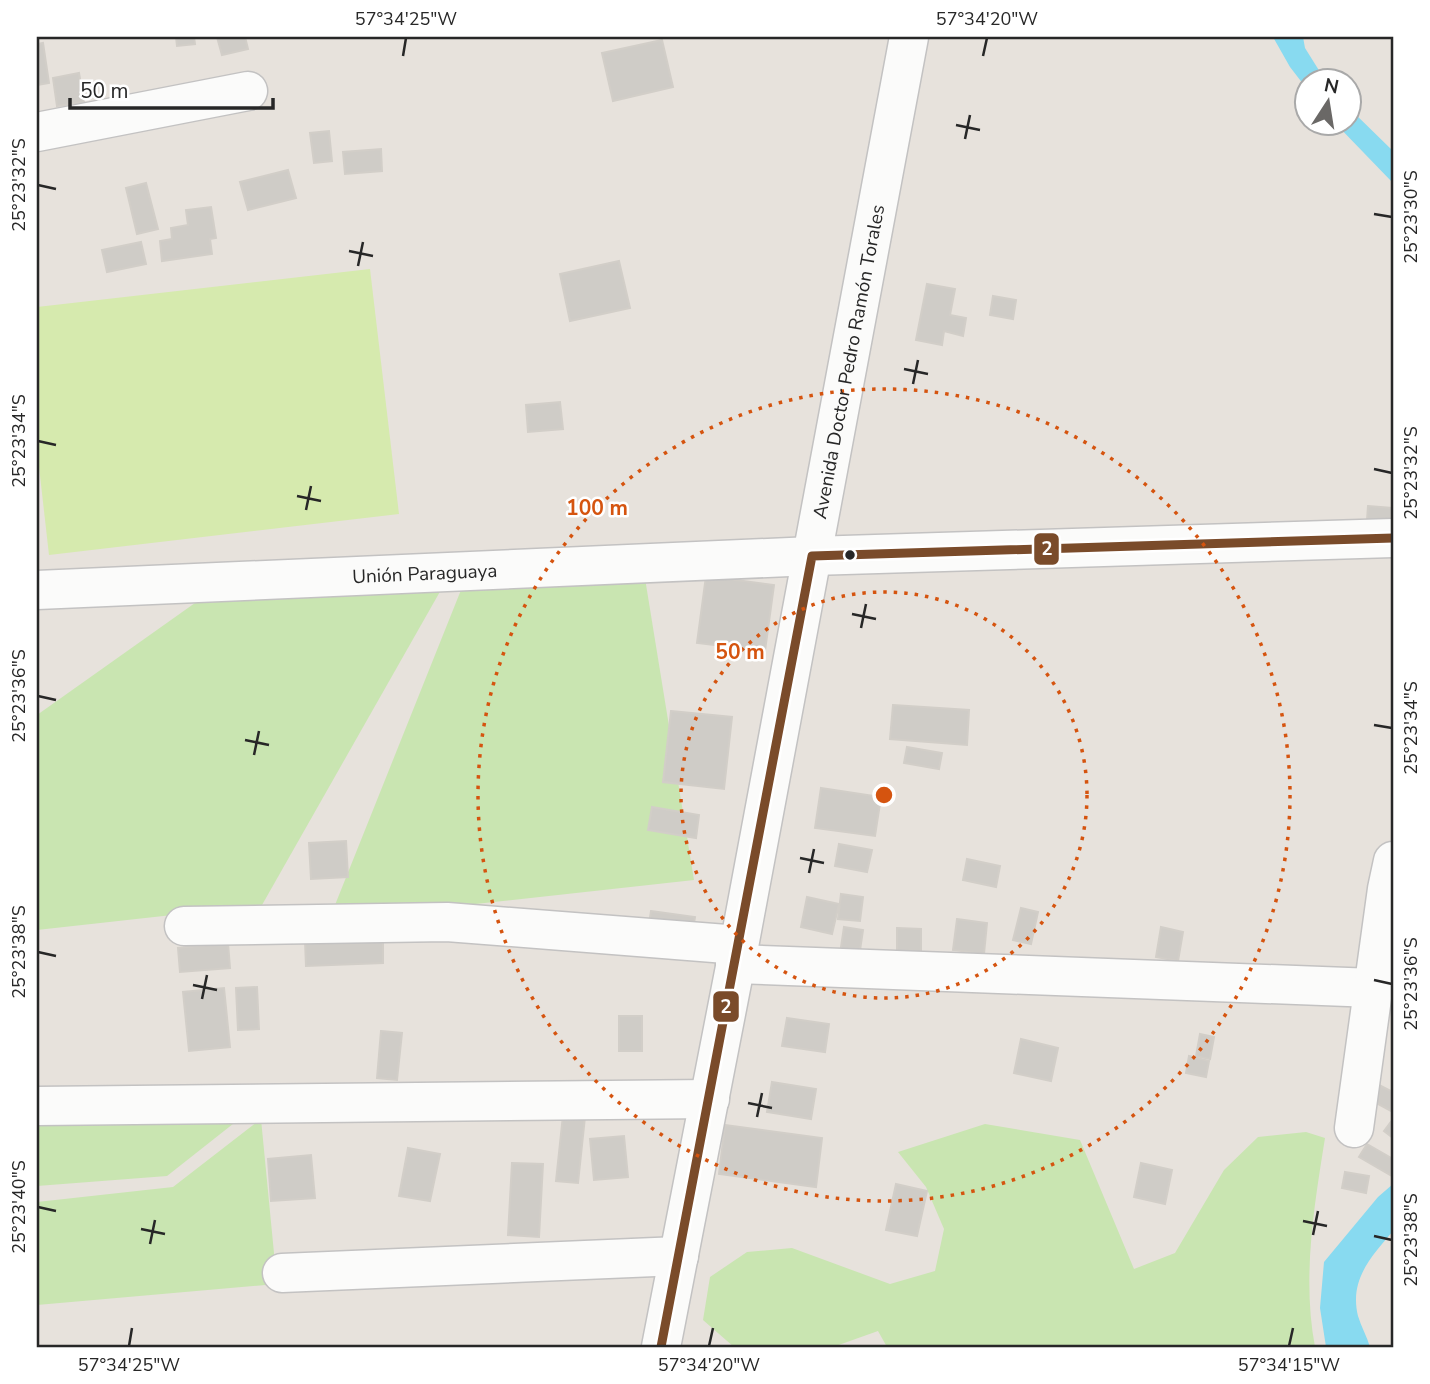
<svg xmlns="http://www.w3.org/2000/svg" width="1430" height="1384" font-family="'Nunito Sans',sans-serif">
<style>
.green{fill:#c9e5b1}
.pitch{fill:#d6eaae}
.water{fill:#88daf0}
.building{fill:#cfccc7;stroke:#d2cec8;stroke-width:2}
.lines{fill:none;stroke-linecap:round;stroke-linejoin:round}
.minor-casing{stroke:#c3c2c2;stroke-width:41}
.minor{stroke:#fbfbfa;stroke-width:38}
.bus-1-casing{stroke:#fff;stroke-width:14}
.bus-1{stroke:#7a4b2a;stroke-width:9}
.ticks{fill:none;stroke:#272727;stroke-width:2.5}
.ring{fill:none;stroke:#d5540f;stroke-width:3.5;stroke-dasharray:3.5 7}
.bus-dot{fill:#272727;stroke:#fff;stroke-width:2.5}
.labels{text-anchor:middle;stroke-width:5;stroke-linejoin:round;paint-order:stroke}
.street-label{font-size:19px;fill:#272727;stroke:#fff}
.centre{fill:#d5540f;stroke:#fff;stroke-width:3.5}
.ring-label{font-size:21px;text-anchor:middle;font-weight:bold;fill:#d5540f;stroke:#fff;stroke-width:5;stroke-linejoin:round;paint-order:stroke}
.line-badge{stroke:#fff;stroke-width:2.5}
.badge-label{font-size:19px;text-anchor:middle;font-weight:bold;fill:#fff}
.neatline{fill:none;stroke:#272727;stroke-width:2.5}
.ticks-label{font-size:18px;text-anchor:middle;fill:#272727}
</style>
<rect width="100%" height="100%" fill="#e7e2dc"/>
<!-- green -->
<g class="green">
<polygon points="643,566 694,880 329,920 467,575"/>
<polygon points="450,574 262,905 37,930 37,715 226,581"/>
<polygon points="243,1116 167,1176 37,1186 37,1125"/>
<polygon points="261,1119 277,1284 37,1305 37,1202 173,1187"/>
<path d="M985 1124 1080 1140 1134 1269 1175 1253 1224 1170 1258 1137 1306 1132 1325 1138C1314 1207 1302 1278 1315 1347H887L878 1331 833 1347H734L703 1320 710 1277 747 1252 792 1248 890 1284 935 1271 944 1229 926 1187 898 1152Z"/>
</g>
<!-- pitch -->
<polygon class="pitch" points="370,269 399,514 49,555 37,449 37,307"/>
<!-- water -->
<g class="water">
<polygon points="1273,37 1303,37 1305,48 1325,80 1308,80 1307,89 1290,67"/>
<polygon points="1350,109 1393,151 1393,183 1335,123 1350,122"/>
<path d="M1393 1184V1231C1372 1256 1349 1279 1358 1316 1361 1326 1367 1337 1370 1347H1326L1320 1308 1324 1262 1378 1197Z"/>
</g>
<!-- building -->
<g class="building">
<polygon points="176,37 194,37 195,44 177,46"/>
<polygon points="217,37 245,37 248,49 222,55"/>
<polygon points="662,40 673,87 613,101 602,53"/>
<polygon points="43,43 49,83 37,85 37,44"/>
<polygon points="79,73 84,102 57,106 53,78"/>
<polygon points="329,131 332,161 314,163 310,133"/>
<polygon points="381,149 382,171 345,174 343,152"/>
<polygon points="288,170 296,198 248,210 240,182"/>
<polygon points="146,183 158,229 137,234 126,188"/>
<polygon points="211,207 216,238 210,239 212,254 162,261 160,241 172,239 171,228 188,225 186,210"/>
<polygon points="141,242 146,264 107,272 102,250"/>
<polygon points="619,261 630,308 570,321 560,274"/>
<polygon points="927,284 955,289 950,315 966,318 963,336 944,331 942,345 916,340"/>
<polygon points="993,296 1016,300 1013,319 990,315"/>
<polygon points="560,402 563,429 528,432 526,405"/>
<polygon points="1368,506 1392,508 1390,522 1367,520"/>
<polygon points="706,576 774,585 765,651 697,643"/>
<polygon points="893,705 969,710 967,745 890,739"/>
<polygon points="671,711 732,717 724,789 663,782"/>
<polygon points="907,747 942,753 939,769 904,763"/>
<polygon points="821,788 881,797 875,836 815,828"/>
<polygon points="652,807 699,815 696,838 648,830"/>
<polygon points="346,841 348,877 311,879 309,843"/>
<polygon points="839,844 872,850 867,872 835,866"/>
<polygon points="967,859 1000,866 996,887 963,880"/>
<polygon points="841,894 863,897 860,921 838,919"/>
<polygon points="807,897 839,904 832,934 801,927"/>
<polygon points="1021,908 1038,912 1031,944 1013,940"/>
<polygon points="651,911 695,917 692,937 648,931"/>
<polygon points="957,919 987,923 984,954 953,950"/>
<polygon points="844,927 863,930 859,957 840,954"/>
<polygon points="1161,927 1183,932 1178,961 1156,957"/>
<polygon points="897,928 921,929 921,955 897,955"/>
<polygon points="383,939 383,963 306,966 305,941"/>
<polygon points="228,943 230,968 180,972 178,948"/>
<polygon points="257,987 259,1029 238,1030 236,988"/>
<polygon points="224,988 230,1047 189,1051 183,992"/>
<rect x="619" y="1016" width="23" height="35"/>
<polygon points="787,1018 829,1024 825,1052 782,1046"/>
<polygon points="381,1031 402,1033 397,1080 377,1078"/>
<polygon points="1200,1034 1214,1037 1210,1059 1196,1056"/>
<polygon points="1021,1039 1058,1048 1051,1081 1014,1073"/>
<polygon points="1189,1056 1209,1061 1206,1077 1186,1073"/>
<polygon points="772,1082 816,1089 811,1119 767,1112"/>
<polygon points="1377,1084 1393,1092 1393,1112 1369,1099"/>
<polygon points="563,1115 585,1117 578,1183 556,1181"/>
<polygon points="1393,1119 1393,1138 1384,1131"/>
<polygon points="725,1125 822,1138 816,1187 719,1174"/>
<polygon points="624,1136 628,1177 594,1180 590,1139"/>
<polygon points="1367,1144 1393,1159 1392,1176 1359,1157"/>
<polygon points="408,1148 440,1154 430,1201 399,1196"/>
<polygon points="311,1155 315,1198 271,1201 268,1159"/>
<polygon points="512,1163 543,1164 539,1237 508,1235"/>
<polygon points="1141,1163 1172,1170 1165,1204 1134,1197"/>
<polygon points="1345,1172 1369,1176 1366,1193 1342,1188"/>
<polygon points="896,1184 927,1191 917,1236 886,1230"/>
</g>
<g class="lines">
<!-- minor casing -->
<g class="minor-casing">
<g id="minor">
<polyline points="37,132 248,91"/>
<path id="s1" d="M37 590 812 556 1393 538"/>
<polyline points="184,926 447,922 739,945"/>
<polyline points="735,964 1374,988"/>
<polyline points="37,1106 710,1099"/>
<polyline points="1354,1128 1387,889 1393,861"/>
<polyline points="282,1273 679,1256"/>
<path id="s2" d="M661 1347 737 957 909 37"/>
</g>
</g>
<!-- minor -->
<use href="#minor" class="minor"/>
<!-- bus-1 casing -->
<g class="bus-1-casing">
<polyline id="bus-1" points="661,1347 812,556 1393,538"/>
</g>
<!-- bus-1 -->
<use href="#bus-1" class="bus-1"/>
</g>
<!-- ticks -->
<path class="ticks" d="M403 56 406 38M983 56 987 38M956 125 980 130M965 139 970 115M38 185 56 189M1374 214 1392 217M349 251 373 256M358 266 363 242M904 369 928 374M913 384 918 360M38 441 56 445M1374 469 1392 473M297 496 321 501M306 510 311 486M852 614 876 619M861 628 866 604M38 696 56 700M1374 725 1392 728M245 740 269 745M254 755 259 731M800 858 824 863M809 873 814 849M38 952 56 956M1374 980 1392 984M193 985 217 990M202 999 207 975M748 1103 772 1108M757 1117 762 1093M38 1207 56 1211M1303 1221 1327 1226M141 1229 165 1234M1313 1235 1318 1211M1374 1236 1392 1240M150 1244 155 1220M129 1346 132 1328M709 1346 713 1328M1289 1346 1293 1328"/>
<!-- distance rings -->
<g class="ring">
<circle cx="884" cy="795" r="203"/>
<circle cx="884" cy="795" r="406"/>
</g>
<!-- markers -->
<circle class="bus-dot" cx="850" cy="555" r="6"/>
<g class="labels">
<!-- street labels -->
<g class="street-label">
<text dy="7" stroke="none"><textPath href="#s2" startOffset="1003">Avenida Doctor Pedro Ramón Torales</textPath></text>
<text dy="7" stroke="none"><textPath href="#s1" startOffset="388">Unión Paraguaya</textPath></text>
</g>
</g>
<circle cx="884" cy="795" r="10" class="centre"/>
<g class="ring-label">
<text x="597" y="515">100 m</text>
<text x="740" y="659">50 m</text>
</g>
<g class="line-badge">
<rect x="1033" y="532" width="27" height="34" rx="7" fill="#7a4b2a"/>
<rect x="712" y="990" width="28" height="33" rx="7" fill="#7a4b2a"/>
</g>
<g class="badge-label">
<text x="1047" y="555">2</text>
<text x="726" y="1013">2</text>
</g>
<!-- border -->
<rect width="1430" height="1384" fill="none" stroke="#ffffff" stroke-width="77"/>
<!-- north arrow -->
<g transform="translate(1328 102) rotate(12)"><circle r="33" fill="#ffffff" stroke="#a9a9a9" stroke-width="2"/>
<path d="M0-5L12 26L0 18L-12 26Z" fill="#6a6866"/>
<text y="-10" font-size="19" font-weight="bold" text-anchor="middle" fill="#272727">N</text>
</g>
<!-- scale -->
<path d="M70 98v10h203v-10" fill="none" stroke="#272727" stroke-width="3.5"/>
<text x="80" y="98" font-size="21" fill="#272727" stroke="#ffffff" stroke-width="5" paint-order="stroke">50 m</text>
<rect x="38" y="38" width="1354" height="1308" class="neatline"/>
<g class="ticks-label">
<text x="406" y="25">57°34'25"W</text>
<text x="987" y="25">57°34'20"W</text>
<text transform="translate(19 185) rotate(-90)" y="6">25°23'32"S</text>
<text transform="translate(1411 217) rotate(-90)" y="6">25°23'30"S</text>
<text transform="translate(19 441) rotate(-90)" y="6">25°23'34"S</text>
<text transform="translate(1411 473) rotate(-90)" y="6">25°23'32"S</text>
<text transform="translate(19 696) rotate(-90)" y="6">25°23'36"S</text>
<text transform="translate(1411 728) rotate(-90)" y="6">25°23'34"S</text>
<text transform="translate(19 952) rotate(-90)" y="6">25°23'38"S</text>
<text transform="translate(1411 984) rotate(-90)" y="6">25°23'36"S</text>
<text transform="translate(19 1207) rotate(-90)" y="6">25°23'40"S</text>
<text transform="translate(1411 1240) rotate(-90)" y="6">25°23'38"S</text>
<text x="129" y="1371">57°34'25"W</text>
<text x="709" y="1371">57°34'20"W</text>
<text x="1289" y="1371">57°34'15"W</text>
</g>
</svg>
